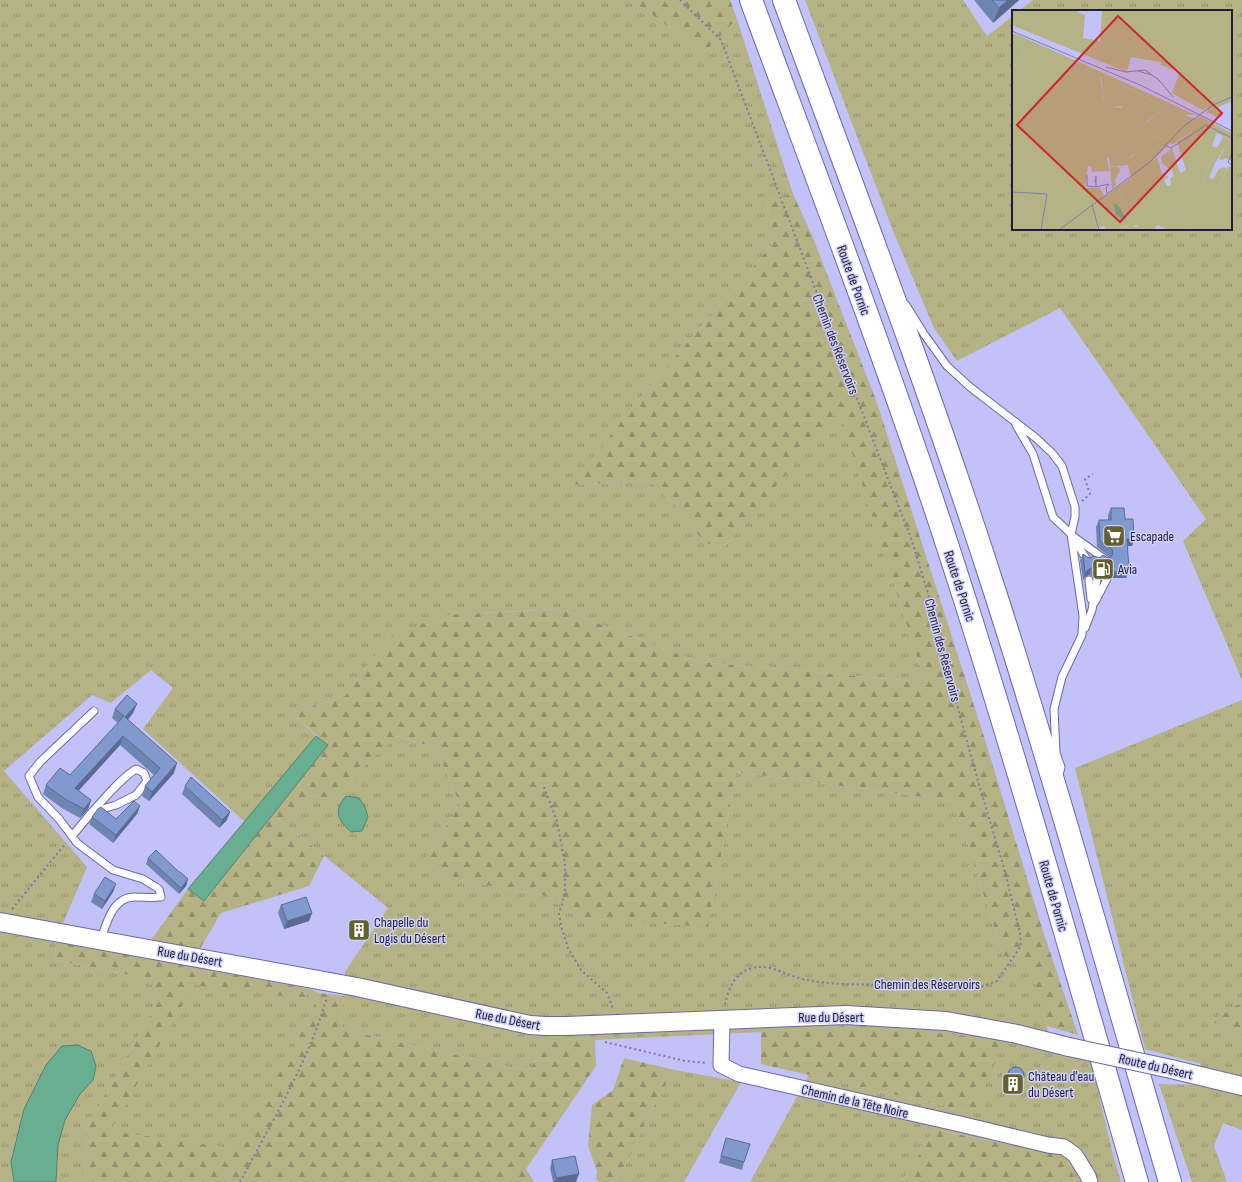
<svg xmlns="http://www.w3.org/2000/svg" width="1242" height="1182" font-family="'Sofia Sans Condensed',sans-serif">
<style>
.grass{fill:url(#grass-tufts)}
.forest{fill:url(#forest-firs)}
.water{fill:#68ae90;stroke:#528375}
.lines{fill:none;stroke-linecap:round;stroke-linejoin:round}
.service-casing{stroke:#6b68a6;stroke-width:9}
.minor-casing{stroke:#6b68a6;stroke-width:17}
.tertiary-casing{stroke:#6b68a6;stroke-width:20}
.trunk-casing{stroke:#6b68a6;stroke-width:24}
.path{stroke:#7b7aa4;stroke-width:2;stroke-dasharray:2 3;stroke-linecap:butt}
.service{stroke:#fff;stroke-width:7}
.minor{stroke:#fff;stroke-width:15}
.tertiary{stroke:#fff;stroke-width:18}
.trunk{stroke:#fff;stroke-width:22}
.tertiary-bridge-casing{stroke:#6b68a6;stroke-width:20;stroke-linecap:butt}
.tertiary-bridge{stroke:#fff;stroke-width:18}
.wall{fill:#6e84b1}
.shaded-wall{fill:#5a6b90}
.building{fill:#8099ce;stroke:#5a6b90}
.labels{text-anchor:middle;stroke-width:3;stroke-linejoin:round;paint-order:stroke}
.street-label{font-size:14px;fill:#1f1e37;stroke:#d0d0f9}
.poi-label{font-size:14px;fill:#1f1e37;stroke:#d0d0f9;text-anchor:start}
.inset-road{fill:none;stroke:#8180ab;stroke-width:1}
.view{fill:#cd2829;fill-opacity:0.15;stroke:#cd2829;stroke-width:2}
.inset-edge{fill:none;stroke:#1f1e37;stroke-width:2}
</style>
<defs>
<pattern id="grass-tufts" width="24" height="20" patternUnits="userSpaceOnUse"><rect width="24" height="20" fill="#b5b286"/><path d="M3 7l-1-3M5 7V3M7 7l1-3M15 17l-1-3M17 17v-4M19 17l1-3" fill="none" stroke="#93906e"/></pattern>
<pattern id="forest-firs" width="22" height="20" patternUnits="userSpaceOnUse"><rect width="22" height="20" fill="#b5b286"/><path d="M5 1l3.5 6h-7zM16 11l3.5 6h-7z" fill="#93906e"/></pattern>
</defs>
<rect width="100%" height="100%" fill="#c2c1f8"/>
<!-- grass -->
<g class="grass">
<polygon points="0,0 631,0 705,52 737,19 793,194 767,199 772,245 643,394 572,485 650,481 685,515 703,542 723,548 839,411 925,682 699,662 560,609 476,613 388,638 345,696 292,713 316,736 245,822 143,729 173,688 151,670 111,703 92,695 4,771 87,867 56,940 55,960 148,979 160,998 87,1127 85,1182 0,1182"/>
<polygon points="805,0 963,0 987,36 1013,16 1013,229 1231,229 1231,11 1019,11 1033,0 1242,0 1242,680 1183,541 1206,519 1060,308 957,361 934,328 893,231"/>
<polygon points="1242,700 1242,1002 1211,1021 1242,1038 1242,1130 1223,1123 1214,1146 1227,1182 1192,1182 1159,1084 1197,1085 1201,1064 1145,1049 1075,768"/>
<polygon points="396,736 436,748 460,804 425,860 448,878 546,896 582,918 708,926 736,772 954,801 1003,956 1031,961 1047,1026 1051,1053 1091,1061 1113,1155 1121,1182 1075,1182 1067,1154 935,1130 901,1182 750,1182 809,1075 974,1113 858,1025 761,1032 595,1040 555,1039 527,1071 341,1029 344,996 345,972 388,908 279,819 313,795 335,801 361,769"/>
<polygon points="194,984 305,998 310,989 319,993 308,1020 238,1150 109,1131"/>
<polygon points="675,1070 741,1082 684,1182 616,1182 631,1154 655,1102"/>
</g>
<!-- forest -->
<g class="forest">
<polygon points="631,0 730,0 737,19 705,52"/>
<polygon points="793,194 811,233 876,400 986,743 1042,928 1078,1035 1047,1026 1030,961 1003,956 954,801 736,772 708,927 582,918 546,896 448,878 425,860 460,804 436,748 397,736 361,769 335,801 313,795 279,819 324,856 309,886 221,913 198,952 151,940 188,889 204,901 327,745 292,713 345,696 388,638 444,615 560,609 699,662 925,682 839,412 723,548 703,542 685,515 650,481 571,485 643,394 772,245 767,199"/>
<polygon points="56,940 310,989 305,998 194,985 110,1131 238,1149 308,1020 319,993 344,996 341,1029 527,1071 555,1039 595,1040 596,1066 526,1169 534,1182 85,1182 87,1127 160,998 148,979 55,960"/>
<polygon points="1242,1002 1242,1038 1211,1021"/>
<polygon points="858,1025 1004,1040 974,1113 761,1064 761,1032"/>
<polygon points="624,1058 675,1070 655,1102 631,1154 616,1182 600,1182 596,1180 597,1171 588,1146 592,1105 613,1090"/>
<polygon points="935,1130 1067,1155 1075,1182 901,1182"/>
</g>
<!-- water -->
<g class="water">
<polygon points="316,736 328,745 204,901 188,889"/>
<path d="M346 796 359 798 365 807 368 817 362 831 351 832C338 820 333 811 346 796Z"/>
<polygon points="77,1045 91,1051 96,1066 93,1080 80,1094 65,1120 58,1145 56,1182 14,1182 11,1162 24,1109 46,1065 62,1046"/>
</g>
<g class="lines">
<!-- service casing -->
<g class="service-casing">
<g id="service">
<polyline points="906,305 924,334 947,366 970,387 1036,438 1052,453 1062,466 1075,507 1075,517 1071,534 1083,616 1082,635 1062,677 1054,709 1056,753 1061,767 1059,775"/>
<polyline points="1016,425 1033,454 1053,517 1071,534 1087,560"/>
<polyline points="1074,537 1106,560"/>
<polyline points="1089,580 1091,599"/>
<polyline points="1095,602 1107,579"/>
<polyline points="1085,628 1092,610 1097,579"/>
<path d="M92 812C106 797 119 780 136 769L144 773 147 781 136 795 116 805 92 812 72 836 77 843 113 870 143 879 159 889 161 897C152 898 145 897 136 897 113 896 107 922 101 939"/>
<polyline points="72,836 59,819 38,797 29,776 40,762 94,711"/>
</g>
</g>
<!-- minor casing -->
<g class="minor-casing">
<polyline id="minor" points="722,1020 721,1065 739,1074 960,1124 1048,1145 1064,1147 1075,1155 1088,1176 1090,1182"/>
</g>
<!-- tertiary casing -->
<g class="tertiary-casing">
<g id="tertiary">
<polyline points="0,922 357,987 530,1025 545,1026 567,1026 846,1015 946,1021 1017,1034 1069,1047"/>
<polyline points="1171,1069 1242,1086"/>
</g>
</g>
<!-- trunk casing -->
<g class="trunk-casing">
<g id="trunk">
<path d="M751 0C816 176 883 351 942 529 1013 745 1074 964 1137 1182"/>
<path d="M784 0C856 195 930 390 994 589 1057 785 1112 984 1170 1182"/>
</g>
</g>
<!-- path -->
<g class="path">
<path d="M680 0 721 40 846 370 912 541 930 600 945 662 980 788 1004 868 1020 933 1021 946 997 981 980 987C948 986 915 985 883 985 858 984 832 985 807 980 788 977 772 963 752 968 734 973 728 990 725 1005"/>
<polyline points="1082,501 1090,494 1085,479 1093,474"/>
<polyline points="544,787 557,821 565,864 565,893 559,914 562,929 568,948 581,970 607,993 612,1005 612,1009"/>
<polyline points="12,909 66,843"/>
<polyline points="605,1042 685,1061 707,1063"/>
<path d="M240 1182C271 1123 309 1061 327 997"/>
</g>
<!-- service -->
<use href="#service" class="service"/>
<!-- minor -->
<use href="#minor" class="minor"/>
<!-- tertiary -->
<use href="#tertiary" class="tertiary"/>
<!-- trunk -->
<use href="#trunk" class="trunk"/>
<!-- tertiary-bridge casing -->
<g class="tertiary-bridge-casing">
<polyline id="tertiary-bridge" points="1069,1047 1171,1069"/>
</g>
<!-- tertiary-bridge -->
<use href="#tertiary-bridge" class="tertiary-bridge"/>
</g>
<!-- wall -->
<g class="wall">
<polygon points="974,0 1019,0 993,23"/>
<polygon points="1111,508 1125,519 1134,539 1132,546 1127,546 1129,571 1126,578 1112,578 1110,575 1107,574 1104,575 1102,578 1100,575 1097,574 1093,577 1089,575 1086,576 1083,580 1080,560 1083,554 1089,558 1110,558 1109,556 1097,547 1096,527 1099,520 1108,520 1108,515"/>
<polygon points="115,709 133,713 128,720 174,773 149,801 142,796 145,786 154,775 120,745 78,791 91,800 88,809 80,818 62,808 43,794 46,785 70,775 118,723 112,718"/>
<polygon points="185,786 227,820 219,828 182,794"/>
<polygon points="140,806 137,814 113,843 89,824 92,817 116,819"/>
<polygon points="148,858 179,872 188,879 186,886 179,894 146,864"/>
<polygon points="116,884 113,892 102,909 91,902 94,894"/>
<polygon points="281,905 312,913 309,921 284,929 278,913"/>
<polygon points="1010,1069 1020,1088 1014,1091 1009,1090 1005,1085 1006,1079 1008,1071"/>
<polygon points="726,1138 744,1162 742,1170 719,1163"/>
<polygon points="552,1160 576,1182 553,1182 550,1168"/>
</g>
<!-- shaded-wall -->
<g class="shaded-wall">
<polygon points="1008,0 1019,0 993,23 999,8"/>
<polygon points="1127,539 1134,539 1132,546 1124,546"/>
<polygon points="1100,567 1097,574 1093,577 1095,570"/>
<polygon points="1110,567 1107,574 1104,575 1102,578 1104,571 1107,568"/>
<polygon points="1091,568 1089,575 1086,576 1083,580 1085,573 1089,569"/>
<polygon points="1129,571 1126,578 1112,578 1114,572"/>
<polygon points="137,704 133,713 122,726 125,717"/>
<polygon points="123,736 120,745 72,798 75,788"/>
<polygon points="177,763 174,773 149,801 152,792"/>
<polygon points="91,800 88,809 80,818 84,809"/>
<polygon points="140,806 137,814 113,843 116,835"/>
<polygon points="230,812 227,820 219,828 222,820"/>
<polygon points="188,879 186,886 179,894 181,888"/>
<polygon points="116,884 113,892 102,909 105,901"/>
<polygon points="312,913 309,921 284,929 287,921"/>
<polygon points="1022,1080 1020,1088 1014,1091 1017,1083"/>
<polygon points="579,1174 576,1182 555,1182 556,1178"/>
</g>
<!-- building -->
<g class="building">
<polygon points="992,0 1008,0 999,8"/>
<polygon points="1111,508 1124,508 1125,519 1133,519 1134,539 1127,539 1129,571 1114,572 1112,568 1110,567 1107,568 1104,571 1103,569 1100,567 1095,570 1091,568 1089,569 1085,573 1083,554 1089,558 1094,556 1099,558 1103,555 1108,558 1110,558 1113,554 1112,549 1100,541 1099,520 1111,520"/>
<polygon points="127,695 137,704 125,717 177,763 152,792 145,786 160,768 123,736 75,788 91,800 84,809 65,799 46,785 60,768 70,775 124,716 115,709"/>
<polygon points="191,777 230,812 222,820 185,786"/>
<polygon points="134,801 140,806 116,835 92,817 98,809 101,807 116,819"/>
<polygon points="156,850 179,872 180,872 188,879 181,888 148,858"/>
<polygon points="105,877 116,884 105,901 94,894"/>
<polygon points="306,897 312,913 287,921 281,905"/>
<circle cx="1016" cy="1075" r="8"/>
<polygon points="726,1138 750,1144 744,1162 721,1156"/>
<polygon points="575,1156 579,1174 556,1178 552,1160"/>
</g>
<!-- icons -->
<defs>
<g id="supermarket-square" transform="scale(1.15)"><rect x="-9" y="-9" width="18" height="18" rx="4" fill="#64602d" stroke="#d0d0f9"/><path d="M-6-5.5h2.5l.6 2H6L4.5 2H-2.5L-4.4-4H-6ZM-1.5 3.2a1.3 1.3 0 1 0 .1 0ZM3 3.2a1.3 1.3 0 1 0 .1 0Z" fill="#fff"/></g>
<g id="fuel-square" transform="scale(1.15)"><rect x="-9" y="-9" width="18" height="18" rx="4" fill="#64602d" stroke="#d0d0f9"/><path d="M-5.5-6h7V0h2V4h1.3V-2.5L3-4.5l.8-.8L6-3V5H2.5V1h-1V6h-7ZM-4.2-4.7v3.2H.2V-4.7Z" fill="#fff"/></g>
<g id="building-square" transform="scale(1.15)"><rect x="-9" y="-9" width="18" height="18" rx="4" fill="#64602d" stroke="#d0d0f9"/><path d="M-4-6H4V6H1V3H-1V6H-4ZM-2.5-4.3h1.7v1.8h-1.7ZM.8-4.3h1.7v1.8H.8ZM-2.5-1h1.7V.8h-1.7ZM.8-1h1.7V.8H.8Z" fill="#fff"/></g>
</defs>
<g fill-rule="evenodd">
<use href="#supermarket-square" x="1114" y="536"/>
<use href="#fuel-square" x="1103" y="569"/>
<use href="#building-square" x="359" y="930"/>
<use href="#building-square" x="1013" y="1084"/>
</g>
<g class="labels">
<!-- street labels -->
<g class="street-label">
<text transform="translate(854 280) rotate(70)" y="5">Route de Pornic</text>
<text transform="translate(836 344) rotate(69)" y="5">Chemin des Réservoirs</text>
<text transform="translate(960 586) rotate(72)" y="5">Route de Pornic</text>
<text transform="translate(943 650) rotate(75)" y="5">Chemin des Réservoirs</text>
<text transform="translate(1054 896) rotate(74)" y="5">Route de Pornic</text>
<text transform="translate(190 956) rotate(10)" y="5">Rue du Désert</text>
<text x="927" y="989">Chemin des Réservoirs</text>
<text x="831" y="1022">Rue du Désert</text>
<text transform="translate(508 1019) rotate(11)" y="5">Rue du Désert</text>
<text transform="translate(1156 1066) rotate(13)" y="5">Route du Désert</text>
<text transform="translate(855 1101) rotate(13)" y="5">Chemin de la Tête Noire</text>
</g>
<!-- poi labels -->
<g class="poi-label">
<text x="1130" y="541">Escapade</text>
<text x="1118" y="574">Avia</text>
<text x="374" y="927">Chapelle du<tspan x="374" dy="16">Logis du Désert</tspan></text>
<text x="1028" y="1081">Château d'eau<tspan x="1028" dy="16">du Désert</tspan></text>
</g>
</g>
<!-- overview -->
<g transform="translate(1012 10)">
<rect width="220" height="220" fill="#c2c1f8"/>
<path d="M0 0H62L73 5 71 28 88 31 90 1 220 0V80L198 72 194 92 220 83V91L203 99 212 105 207 108 195 102 196 97 190 100 160 83 168 62 149 55V52L119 47 115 61 110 60 0 15ZM0 23 6 25 12 40 5 52 0 51ZM67 52 87 61 92 91 100 97 110 98 109 75 140 90 120 108 104 116 95 126 92 148 95 147 97 161 80 162 79 156H76L73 178H88L92 187 105 183 111 200 120 209 131 199 141 211 131 220 127 215 108 216 112 220H94L92 216 79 220 82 215 62 210 69 220H0V55L31 60ZM153 97 183 109 187 106 220 123V151L213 148 211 150 207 149 217 130 193 116 198 153 189 177 174 180 170 190 154 143 160 138 168 163 174 160 165 132 182 121 158 133 141 151 142 156 123 169 118 164 116 155 99 157 102 151V140L106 138 113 140 118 148 144 128 133 114ZM217 156 220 158V180L208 173ZM118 168 125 188 113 198 107 178ZM164 198 182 212 170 220H155L150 215Z" fill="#b5b286"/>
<path d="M6 25 67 52V57L43 62 0 55V51L5 52 12 40ZM87 61 184 105H171L153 97 133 113 144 129 133 139 115 148 113 140 106 138 102 140V151L99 157H106L108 160 103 170 104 175 100 179 97 147 91 148 95 126 104 116 120 108 140 90 110 75 112 96 100 97 94 105 89 67 85 64ZM198 72 220 80V83L193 92ZM178 112 182 120 160 135 158 133ZM193 116 205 122 200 136 205 138 212 126 218 129 203 153 197 168 201 169 207 159 213 157 215 159 208 173 220 180V220H170L182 212 164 198 150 215 155 220 146 215 141 220H131L141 211 132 200 120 209 111 200 105 183 93 189 92 187 117 169 107 179 113 198 125 188 118 168 120 166 123 169 142 156 141 151 145 148 150 164 157 167 152 170 155 176 159 175 158 168 162 166 170 189 177 174 181 172 189 177 198 153 186 149 180 125ZM154 143 159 158 157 159 150 153 149 147ZM71 202 80 203 82 215 79 220H69L62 210ZM118 214 124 217 127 215 131 220H112L108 215 114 217Z" fill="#b5b286"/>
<path d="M104 193 114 208 112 210 104 204 102 195Z" fill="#68ae90"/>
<path class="inset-road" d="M0 21 128 75 220 121M94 57 114 62 133 60 147 70 161 87M126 61 140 65M153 135 159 138 194 115 220 128M220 143 216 152 220 156M75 165V176L84 177M83 173 84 166V177L97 174 94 178 95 183M0 182 35 184 29 220M80 195 87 220M47 220 138 152 172 116 201 95 220 87"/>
<path class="view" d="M106 6 210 103 108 212 5 115Z"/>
<rect width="220" height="220" class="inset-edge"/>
</g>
</svg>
